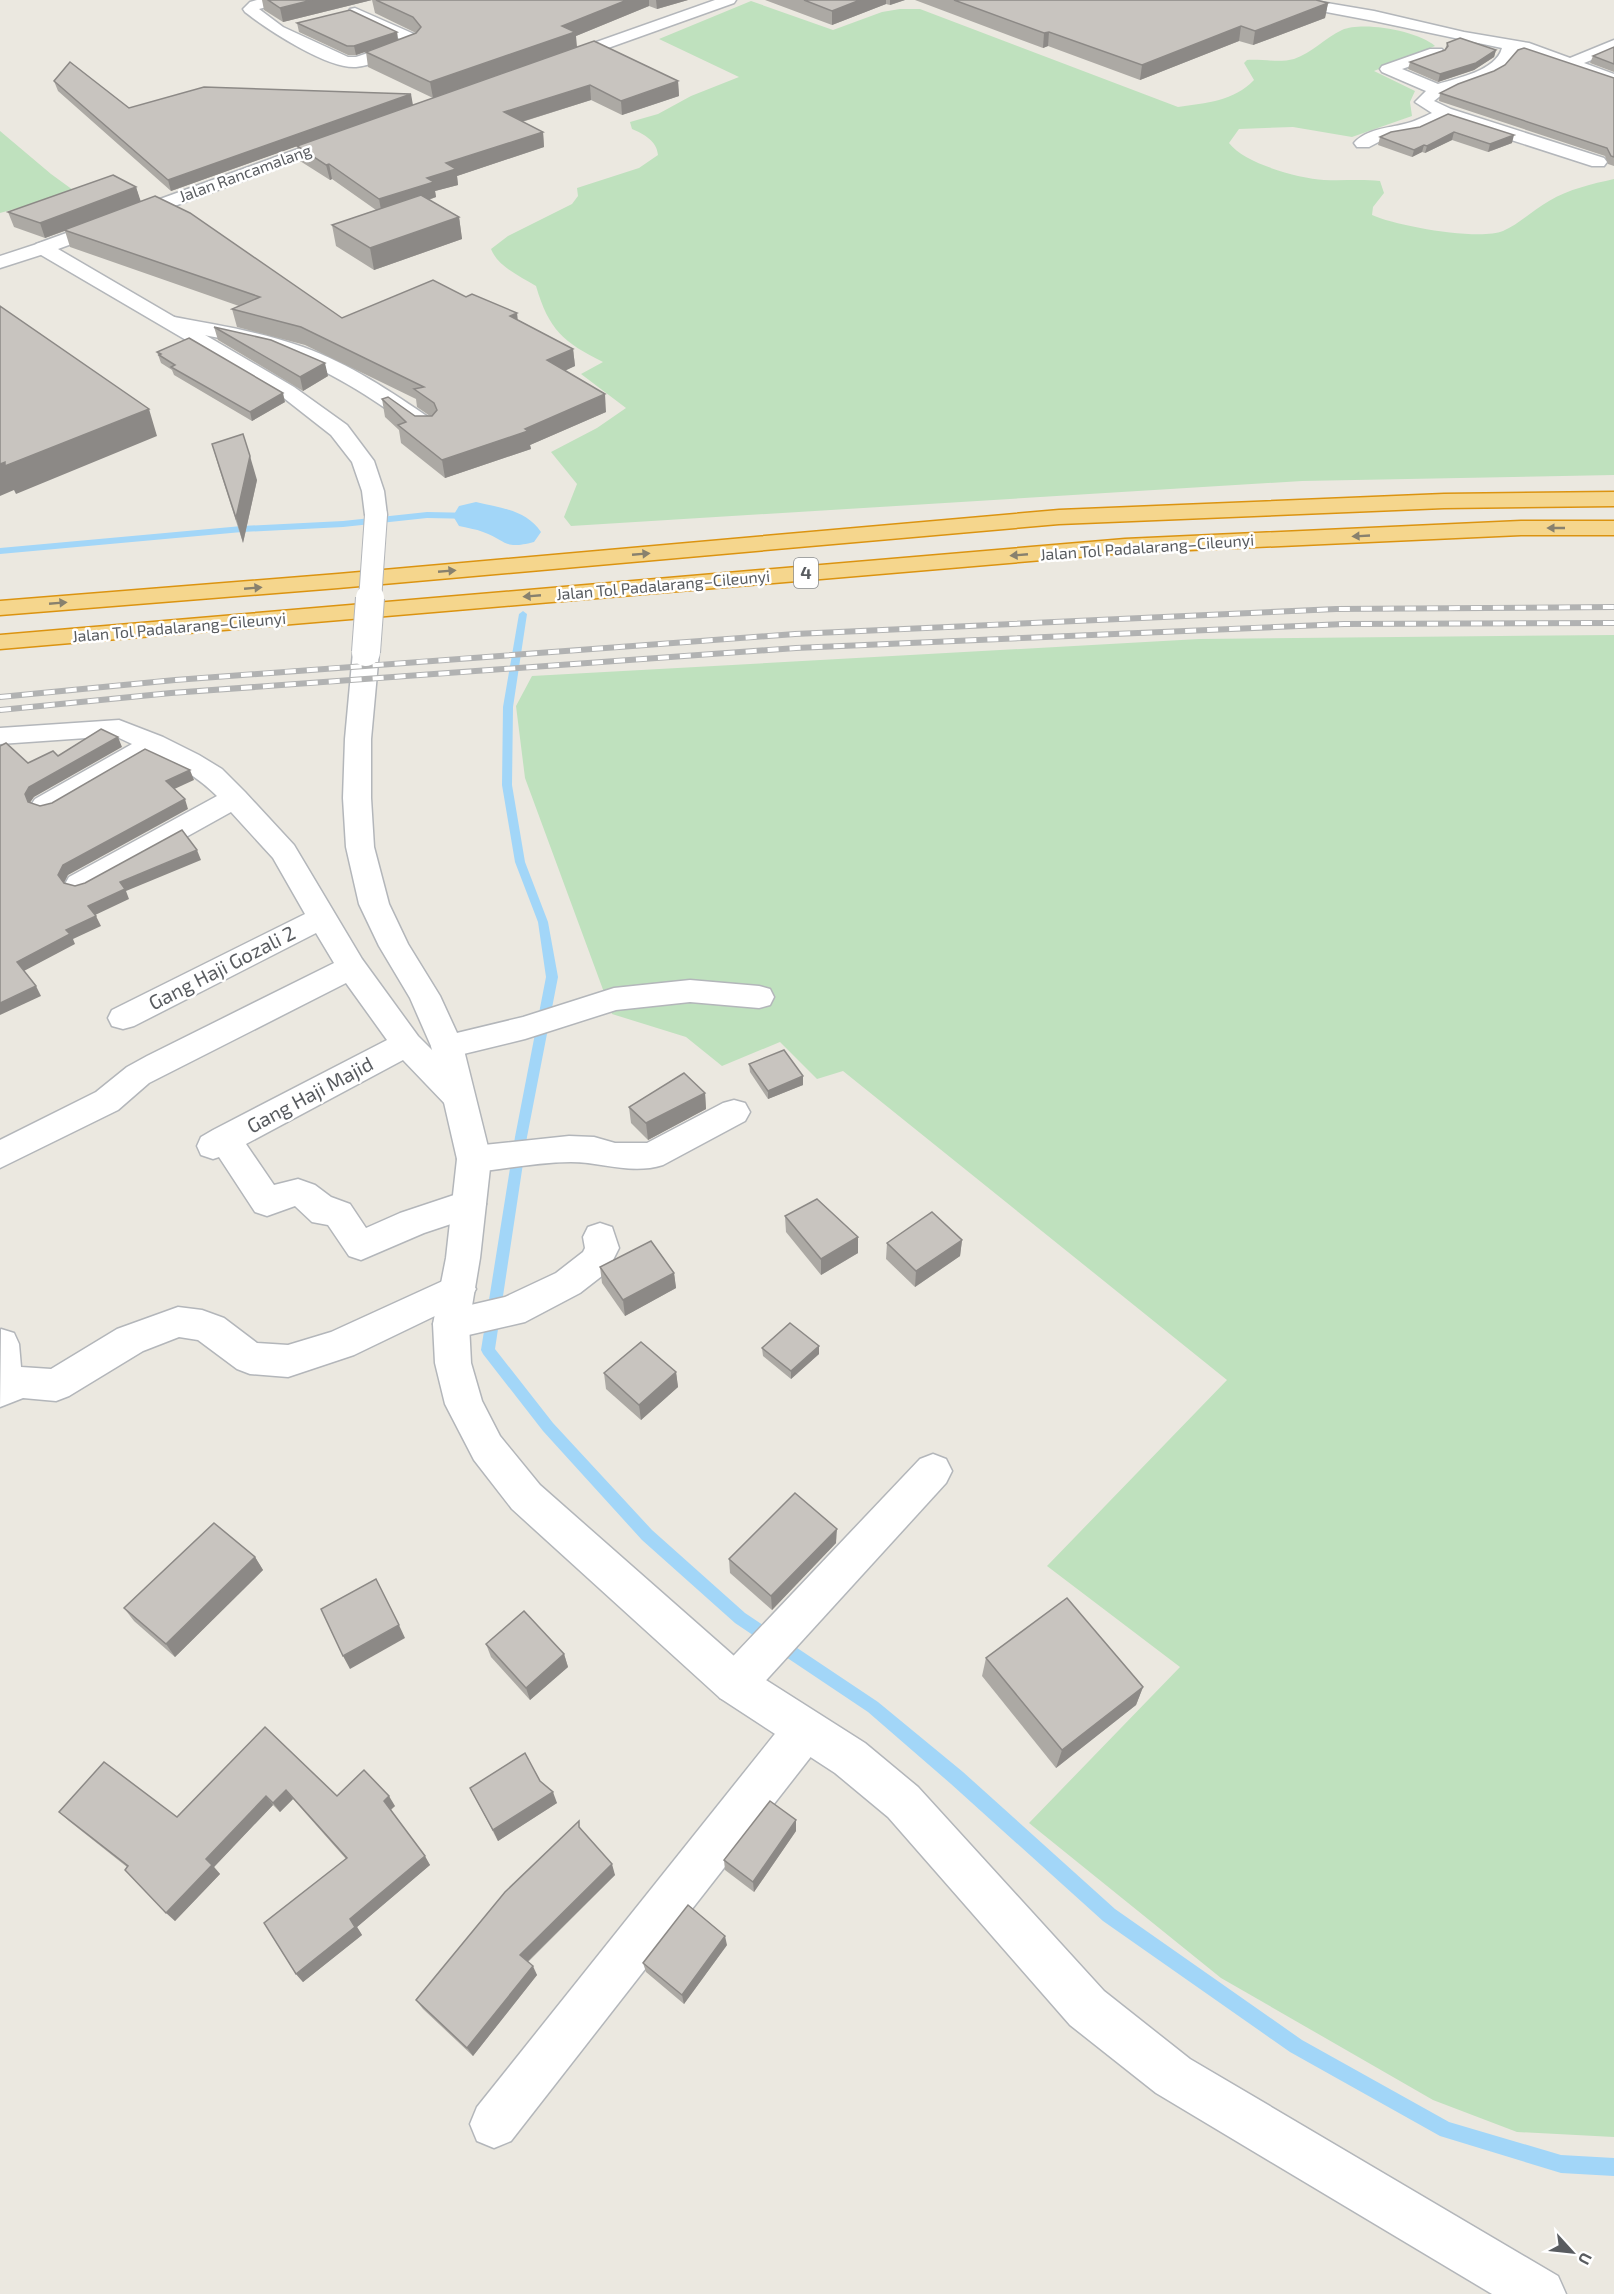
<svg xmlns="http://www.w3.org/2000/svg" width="1614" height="2294" font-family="'Exo 2',sans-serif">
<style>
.green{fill:#bfe1be}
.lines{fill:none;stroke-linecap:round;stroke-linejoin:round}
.stream{fill:#a2d6f8;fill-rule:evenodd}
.river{fill:#a2d6f8;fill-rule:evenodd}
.minor-casing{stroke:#b3b6ba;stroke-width:3}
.tertiary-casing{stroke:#b3b6ba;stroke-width:3}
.motorway-casing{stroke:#db9310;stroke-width:3}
.minor{fill:#fff;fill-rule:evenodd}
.tertiary{fill:#fff;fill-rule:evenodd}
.motorway{fill:#f5d68d;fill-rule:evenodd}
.rail-casing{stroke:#b1b2b2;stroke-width:6}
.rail{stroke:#fff;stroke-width:4;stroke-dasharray:11;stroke-linecap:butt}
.tertiary-bridge-far1-casing{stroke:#b3b6ba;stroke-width:24;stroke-linecap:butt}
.tertiary-bridge-casing{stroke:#b3b6ba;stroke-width:30;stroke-linecap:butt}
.tertiary-bridge-far1{stroke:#fff;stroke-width:22}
.tertiary-bridge{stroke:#fff;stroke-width:28}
.wall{fill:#aca9a4}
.shaded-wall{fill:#8c8986}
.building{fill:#c8c4bf;stroke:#8c8986;stroke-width:1.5}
.oneway{fill:#88816e}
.labels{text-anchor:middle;stroke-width:5;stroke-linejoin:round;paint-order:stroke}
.far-street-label{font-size:16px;fill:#595c60;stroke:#fff}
.shield{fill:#fff;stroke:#8b8d90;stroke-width:1.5}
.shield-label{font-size:18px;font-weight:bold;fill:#595c60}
.street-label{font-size:20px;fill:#595c60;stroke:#fff}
</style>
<rect width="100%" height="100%" fill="#ebe8e0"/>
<!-- green -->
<g class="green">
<path d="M751 1 833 30 882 12 900 9H920L1178 107C1206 103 1234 101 1254 80L1244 63 1247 60C1262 59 1280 63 1294 59 1312 53 1325 38 1342 30 1363 21 1418 31 1435 46L1374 71 1415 91 1410 102 1412 116 1352 137 1293 127 1239 129 1229 143C1245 164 1298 178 1324 180 1343 181 1361 179 1380 181L1384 193 1373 207 1372 215C1396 226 1479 241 1503 231 1519 224 1533 210 1549 201 1569 189 1592 184 1614 179V475L1302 481 571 526 564 517 577 484 551 452 597 428 626 408 581 374 603 362C563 342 549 330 536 286 520 276 498 267 491 249L508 236 572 204 578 196 577 188 639 168 658 155C657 141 644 134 632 129L630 122 658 114 691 96 739 77 659 39Z"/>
<polygon points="0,131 51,174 99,209 53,223 25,206 0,213"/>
<polygon points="1614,635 1614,2137 1517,2132 1433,2100 1221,1978 1029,1823 1180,1667 1047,1566 1227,1380 843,1071 817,1079 780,1042 722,1066 686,1037 612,1014 525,778 516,706 532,676 1199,639"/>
</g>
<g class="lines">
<!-- stream -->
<g class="stream">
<polygon points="427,512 476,513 480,516 476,519 427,518 343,527 242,532 0,554 0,548 242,526 343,521"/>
<polygon points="523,611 527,614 513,707 512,785 525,862 548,922 558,977 527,1137 495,1349 553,1423 652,1530 745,1613 878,1702 963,1772 1115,1909 1302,2040 1449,2122 1561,2155 1614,2158 1614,2176 1561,2173 1440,2136 1290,2052 1103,1921 951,1784 868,1712 735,1623 642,1540 543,1431 483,1354 481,1350 515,1137 546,977 538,922 515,862 502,785 503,707 519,614"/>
</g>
<!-- river -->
<path class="river" d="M476 502C501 508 526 510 541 532L534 542C503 550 508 541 483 532 476 529 467 528 459 526L453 516 459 506Z"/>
<!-- minor casing -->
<g class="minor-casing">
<g id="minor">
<path d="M257 0H284L282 3 259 9 283 27 348 57H356L404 41 350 15 348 12 350 9 355 8 414 34 421 40 417 46C399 53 376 65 356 67 327 69 268 30 245 12L243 9 250 2Z"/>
<path d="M1277 0H1309L1374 11 1464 32 1529 43 1570 58 1614 40V51L1584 63 1614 74V85L1517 51C1504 85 1458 80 1434 101L1451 109 1604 158 1607 162 1604 166H1592L1446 119 1417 132 1388 137 1369 147H1357L1354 143C1366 129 1388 128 1404 124 1414 122 1423 117 1432 113L1415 102 1426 91 1382 72 1380 69 1382 66 1430 49H1442L1444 52 1442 55 1402 69 1438 84C1457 78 1496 71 1502 48L1374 21 1284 4Z"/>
<polygon points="43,242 50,244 52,248 50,252 0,268 0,256"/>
<path d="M174 317C217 325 262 332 303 347 350 364 390 391 431 419L434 424 431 429 423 430 415 429C371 397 327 368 275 351 240 340 203 336 167 327L164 323 167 319Z"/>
<path d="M119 720 163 737 199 755 222 769 245 792 294 845 362 959 418 1036 436 1054 431 1046 436 1038 523 1017 614 988 690 980 759 986 770 989 774 997 770 1005 759 1008 690 1002 616 1010 525 1039 447 1058 436 1054 470 1089 475 1098 470 1107 459 1110 448 1107 403 1060 246 1144 274 1185 298 1179 315 1185 331 1197 350 1204 366 1228 400 1213 469 1190 481 1194 486 1204 481 1214 424 1233 361 1260 349 1256 328 1225 312 1222 295 1206 267 1216 255 1212 219 1157 213 1159 201 1155 197 1146 201 1137 213 1130 387 1040 346 983 149 1083 118 1110 0 1168V1140L96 1092 127 1067 147 1056 334 963 316 933 134 1026 123 1029 112 1026 108 1018 112 1010 305 914 273 858 231 812 89 891 79 894 69 891 65 884 69 877 217 796C198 777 178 766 154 754L55 811 45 814 35 811 31 805 35 799 132 744 115 736 0 744V728Z"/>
<path d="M734 1100 745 1103 750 1112 745 1121 663 1165C631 1175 603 1162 571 1162 539 1162 506 1169 474 1172L462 1168 457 1159 462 1150 474 1146 569 1136 594 1137 615 1143H647L723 1103Z"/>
<polygon points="600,1223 612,1227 619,1248 607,1272 580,1293 525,1322 451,1339 438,1335 433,1324 437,1315 354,1355 288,1377 250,1374 237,1369 198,1340 179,1337 143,1351 69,1396 56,1401 23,1398 0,1407 1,1329 14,1333 19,1344 21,1367 51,1369 117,1329 178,1307 202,1310 224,1318 257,1343 288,1345 331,1332 458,1274 470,1279 476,1289 470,1299 449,1310 505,1297 556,1273 583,1252 585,1248 583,1237 588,1227"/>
<polygon points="933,1454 946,1459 952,1471 946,1483 750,1698 735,1704 720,1698 714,1684 720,1670 920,1459"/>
<polygon points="805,1709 820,1715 826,1730 820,1745 511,2141 494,2148 477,2141 470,2124 477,2107 790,1715"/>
</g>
</g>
<!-- tertiary casing -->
<g class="tertiary-casing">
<g id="tertiary">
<polygon points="715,0 736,0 734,3 566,63 560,65 552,60 554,57"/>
<polygon points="342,133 348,134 350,138 348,142 58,249 294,387 347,425 374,461 384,491 387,515 384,520 376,522 368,520 365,515 362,491 352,462 331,435 280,395 36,252 34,248 36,244"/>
<polygon points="366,644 375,647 379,652 371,739 371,798 374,847 389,904 408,944 440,996 463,1046 491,1159 480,1258 469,1324 471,1363 482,1401 500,1436 540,1485 750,1670 865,1743 918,1787 1104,1991 1190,2059 1558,2276 1566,2294 1492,2294 1156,2093 1070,2025 888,1817 835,1773 720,1698 512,1509 474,1460 445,1404 435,1363 433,1324 446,1258 457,1159 431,1046 410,998 379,946 359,904 346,847 343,798 345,739 353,652 357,647"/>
</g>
</g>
<!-- motorway casing -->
<g class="motorway-casing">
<g id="motorway">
<polygon points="1614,492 1614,506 1444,508 1059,524 338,588 0,615 0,601 338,574 1059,510 1444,494"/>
<polygon points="1521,521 1614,521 1614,535 1521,535 1125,553 0,649 0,635 1125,539"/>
</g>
</g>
<!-- minor -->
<use href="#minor" class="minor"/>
<!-- tertiary -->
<use href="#tertiary" class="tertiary"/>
<!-- motorway -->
<use href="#motorway" class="motorway"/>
<!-- rail casing -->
<g class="rail-casing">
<g id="rail">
<polyline points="0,697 175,680 795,634 1336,609 1614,607"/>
<polyline points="0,710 171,693 796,648 1344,624 1614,623"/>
</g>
</g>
<!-- rail -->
<use href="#rail" class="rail"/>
<!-- tertiary-bridge-far1 casing -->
<g class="tertiary-bridge-far1-casing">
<polyline id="tertiary-bridge-far1" points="370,600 376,515"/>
</g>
<!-- tertiary-bridge casing -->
<g class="tertiary-bridge-casing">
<polyline id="tertiary-bridge" points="366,652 370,598"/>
</g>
<!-- tertiary-bridge-far1 -->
<use href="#tertiary-bridge-far1" class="tertiary-bridge-far1"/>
<!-- tertiary-bridge -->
<use href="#tertiary-bridge" class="tertiary-bridge"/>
</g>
<!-- wall -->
<g class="wall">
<polygon points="262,0 372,0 283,22 264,10"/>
<polygon points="372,0 688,0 657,9 649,6 576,36 433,98 368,67 366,52 383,45 356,55 348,55 299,32 297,23 397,32 398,40 416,33 375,13"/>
<polygon points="765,0 905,0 890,5 886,4 832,25"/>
<polygon points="915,0 1316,0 1328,3 1325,18 1253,45 1239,41 1140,80 1048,46 1043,48"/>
<polygon points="594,41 678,81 679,96 622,115 591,100 522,122 543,132 544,147 457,176 458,185 435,191 436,197 429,200 459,217 462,239 374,270 336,246 332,225 376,210 332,179 330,180 300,161 297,146 171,191 58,91 54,81 129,108 413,105"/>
<polygon points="1447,43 1496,50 1494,57 1474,70 1438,82 1408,69 1410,62 1445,50"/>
<polygon points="1614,47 1614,72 1590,63 1593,56"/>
<polygon points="1614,78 1614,166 1608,164 1605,156 1439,101 1440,93"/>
<polygon points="1420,127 1512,143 1488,152 1452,140 1425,153 1422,152 1412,157 1378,145 1380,137"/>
<polygon points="136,187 140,201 342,318 466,297 518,320 573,349 575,366 565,370 606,412 530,445 531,449 445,478 401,443 399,430 385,417 382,399 415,416 430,416 417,407 416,399 305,345 237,327 232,309 239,306 70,247 65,231 45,238 14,227 8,212"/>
<polygon points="214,327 328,376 303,391 218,340"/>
<polygon points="157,352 285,402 252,421 174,375 172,370 161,363"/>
<polygon points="212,444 257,480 243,543 219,468"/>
<polygon points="749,1064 803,1076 803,1085 768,1099 750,1072"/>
<polygon points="705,1093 706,1109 648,1140 631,1123 629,1107"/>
<polygon points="785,1216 858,1237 858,1253 821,1275 786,1232"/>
<polygon points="962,1240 960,1256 915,1287 886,1259 887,1243"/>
<polygon points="600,1267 674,1273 676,1288 625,1316 602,1283"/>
<polygon points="762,1348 819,1354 791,1379 763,1356"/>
<polygon points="676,1372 678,1387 641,1420 606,1389 604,1373"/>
<polygon points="836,1543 772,1610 730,1573 729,1559"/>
<polygon points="255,1557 263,1570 175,1657 134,1621 124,1608"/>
<polygon points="486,1644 564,1654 568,1667 530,1700 491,1657"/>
<polygon points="986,1658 1143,1687 1136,1705 1056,1768 982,1676"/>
<polygon points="265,1727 337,1796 395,1806 391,1810 430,1865 357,1927 362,1935 303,1982 296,1974 346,1859 293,1799 280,1812 273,1805 214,1867 220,1874 175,1921 127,1867 69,1821 59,1812 177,1817"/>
<polygon points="540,1781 557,1803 498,1841 470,1788"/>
<polygon points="581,1830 615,1875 528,1962 537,1975 473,2056 423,2009 416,2000"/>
<polygon points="796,1831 754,1892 725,1870 724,1860"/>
<polygon points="727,1945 684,2004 646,1972 643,1963"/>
</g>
<!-- shaded-wall -->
<g class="shaded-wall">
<polygon points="312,0 372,0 283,22 280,8"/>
<polygon points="627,0 649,0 649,6 576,36 577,47 433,98 430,82 562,26"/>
<polygon points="656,0 688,0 657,9"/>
<polygon points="860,0 886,0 886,4 832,25 832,11"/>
<polygon points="890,0 905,0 890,5"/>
<polygon points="1328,3 1325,18 1253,45 1255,31"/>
<polygon points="1241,26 1239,41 1140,80 1142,65"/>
<polygon points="397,32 398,41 356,55 354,46"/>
<polygon points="1049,32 1048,46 1043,48 1044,33"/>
<polygon points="1496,50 1494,57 1474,70 1438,82 1440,74"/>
<polygon points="678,81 679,96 622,115 621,101"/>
<polygon points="590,85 591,100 505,127 504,112"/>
<polygon points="411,94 413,105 171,191 168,180"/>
<polygon points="543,132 544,147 457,176 458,185 435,191 436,197 382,215 379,199 427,178 446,163"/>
<polygon points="1454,132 1452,140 1425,153 1427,146"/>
<polygon points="1514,135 1512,143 1488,152 1490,144"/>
<polygon points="1424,145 1422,152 1412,157 1414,150"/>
<polygon points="329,164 332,179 330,180 326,165"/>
<polygon points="136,187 141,202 45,238 40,223"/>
<polygon points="459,217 462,239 374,270 370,248"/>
<polygon points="517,313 519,330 510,316"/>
<polygon points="573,349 575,366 550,378 547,360"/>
<polygon points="325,363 328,376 303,391 300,377"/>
<polygon points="283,393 285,402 252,421 250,412"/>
<polygon points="605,394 606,412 530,445 531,449 445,478 442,460 525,429"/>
<polygon points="149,409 157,436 16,494 14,490 0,496 0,464"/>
<polygon points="250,456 257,480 243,543 236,518"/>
<polygon points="118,737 122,747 34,797 29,804 25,794 29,787"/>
<polygon points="190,770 194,780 170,791 166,781"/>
<polygon points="185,799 188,809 68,875 63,885 58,875 63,865"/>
<polygon points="197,850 201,860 126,891 129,899 93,916 88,906 120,882"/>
<polygon points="96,916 101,926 73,939 75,944 22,972 17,962 66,930"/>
<polygon points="36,986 41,996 0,1015 0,1003"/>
<polygon points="803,1076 803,1085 768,1099 768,1091"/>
<polygon points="705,1093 706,1109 648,1140 646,1123"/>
<polygon points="858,1237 858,1253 821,1275 821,1259"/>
<polygon points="962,1240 960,1256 915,1287 916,1271"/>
<polygon points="674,1273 676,1288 625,1316 623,1300"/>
<polygon points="819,1346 819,1354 791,1379 791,1371"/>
<polygon points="676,1372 678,1387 641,1420 639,1405"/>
<polygon points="837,1529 836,1543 772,1610 771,1596"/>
<polygon points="255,1557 263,1570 175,1657 166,1644"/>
<polygon points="399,1625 405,1638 350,1669 343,1656"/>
<polygon points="564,1654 568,1667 530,1700 526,1688"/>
<polygon points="1143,1687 1136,1705 1056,1768 1062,1750"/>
<polygon points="286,1790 293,1799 280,1812 273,1803"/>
<polygon points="553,1792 557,1803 498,1841 493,1830"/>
<polygon points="266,1796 273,1805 214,1867 220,1874 175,1921 166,1913 206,1859"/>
<polygon points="389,1796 395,1806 390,1810 384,1801"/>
<polygon points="796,1820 796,1831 754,1892 753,1882"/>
<polygon points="425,1856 430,1865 357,1927 362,1935 303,1982 296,1974 350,1919"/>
<polygon points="612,1864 615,1875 525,1964 520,1955"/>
<polygon points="725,1936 727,1945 684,2004 682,1995"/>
<polygon points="533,1966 537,1975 473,2056 467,2048"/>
</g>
<!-- building -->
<g class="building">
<polygon points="268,0 312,0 280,8"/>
<polygon points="376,0 627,0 562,26 575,32 430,82 366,52 416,33 421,27 413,17"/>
<polygon points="804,0 860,0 832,11"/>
<polygon points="954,0 1316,0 1328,3 1255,31 1241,26 1142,65 1049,32 1044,33"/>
<polygon points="350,10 397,32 354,46 347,46 297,23"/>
<polygon points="1460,38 1496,50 1476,63 1440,74 1410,62 1445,50 1448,46 1447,43"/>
<polygon points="594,41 678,81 621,101 590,85 504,112 543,132 446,163 456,169 427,178 434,182 379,199 329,164 326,165 297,146"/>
<polygon points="1614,47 1614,64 1593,56"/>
<polygon points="1524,48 1614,78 1614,157 1611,156 1607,148 1440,93 1458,84 1494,71 1505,65 1518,50"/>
<polygon points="70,62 129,108 204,87 411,94 168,180 54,81"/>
<polygon points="1448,114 1514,135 1490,144 1454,132 1427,146 1424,145 1414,150 1380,137 1391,132 1420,127"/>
<polygon points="113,175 136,187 40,223 8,212"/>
<polygon points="421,195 459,217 370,248 332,225"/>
<polygon points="155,196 190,213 342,318 433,280 466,297 472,294 517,313 510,316 573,349 547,360 605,394 525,429 528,431 442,460 398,425 406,422 382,399 388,397 415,416 432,416 437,410 434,403 414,389 424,387 301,327 232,309 260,297 64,230"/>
<polygon points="0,306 149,409 5,466 5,462 0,464"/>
<polygon points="214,327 271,340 325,363 300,377"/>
<polygon points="189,338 283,393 250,412 171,367 175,365 159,355 161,354 157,352"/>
<polygon points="243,434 250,456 236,518 212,444"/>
<polygon points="101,729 118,737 29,787 25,794 28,802 40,806 52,803 145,749 190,770 166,781 185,799 63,865 58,875 64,883 75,886 85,883 182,830 197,850 120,882 125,889 88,906 96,916 66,930 70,934 17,962 36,986 0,1003 0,746 6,743 28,763 53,751 58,756"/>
<polygon points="784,1050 803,1076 768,1091 749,1064"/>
<polygon points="684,1073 705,1093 646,1123 629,1107"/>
<polygon points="817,1199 858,1237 821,1259 785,1216"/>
<polygon points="932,1212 962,1240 916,1271 887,1243"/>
<polygon points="651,1241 674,1273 623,1300 600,1267"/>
<polygon points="790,1323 819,1346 791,1371 762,1348"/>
<polygon points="641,1342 676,1372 639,1405 604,1373"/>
<polygon points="795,1493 837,1529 771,1596 729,1559"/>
<polygon points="214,1523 255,1557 166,1644 124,1608"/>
<polygon points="376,1579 399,1625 343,1656 321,1609"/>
<polygon points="1067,1598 1143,1687 1062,1750 986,1658"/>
<polygon points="524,1611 564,1654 526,1688 486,1644"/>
<polygon points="265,1727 337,1796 364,1770 389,1796 384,1801 425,1856 350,1919 355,1927 296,1974 264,1923 347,1858 286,1790 273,1803 266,1796 206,1859 212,1865 166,1913 125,1870 128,1866 59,1812 104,1762 177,1817"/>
<polygon points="525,1753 540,1781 553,1792 493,1830 470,1788"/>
<polygon points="770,1801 796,1820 753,1882 724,1860"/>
<polygon points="579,1821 579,1827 612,1864 520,1955 533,1966 467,2048 416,2000 505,1892"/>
<polygon points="688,1905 725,1936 682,1995 643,1963"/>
</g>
<!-- one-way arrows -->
<defs><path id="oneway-solid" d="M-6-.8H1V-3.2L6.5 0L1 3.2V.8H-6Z" transform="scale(1.5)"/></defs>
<g class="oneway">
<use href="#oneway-solid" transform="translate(1556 528) rotate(180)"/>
<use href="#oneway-solid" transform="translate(1361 536) rotate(177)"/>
<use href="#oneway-solid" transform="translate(641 554) rotate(-5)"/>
<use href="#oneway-solid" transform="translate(1019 555) rotate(175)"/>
<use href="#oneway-solid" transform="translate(447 571) rotate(-5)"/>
<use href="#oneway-solid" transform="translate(253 588) rotate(-5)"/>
<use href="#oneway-solid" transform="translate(532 596) rotate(175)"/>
<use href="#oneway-solid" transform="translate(58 603) rotate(-5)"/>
</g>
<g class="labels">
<!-- far-street labels -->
<g class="far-street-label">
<text transform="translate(245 173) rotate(-20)" y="6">Jalan Rancamalang</text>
<text transform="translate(1147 547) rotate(-4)" y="6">Jalan Tol Padalarang–Cileunyi</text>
<text transform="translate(663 585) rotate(-5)" y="6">Jalan Tol Padalarang–Cileunyi</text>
<text transform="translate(179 627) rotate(-5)" y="6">Jalan Tol Padalarang–Cileunyi</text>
</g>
<!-- shield labels -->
<rect class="shield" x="794" y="558" width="24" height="30" rx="4.5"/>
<g class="shield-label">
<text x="806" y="579">4</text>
</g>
<!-- street labels -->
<g class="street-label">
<text transform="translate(222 968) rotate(-27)" y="7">Gang Haji Gozali 2</text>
<text transform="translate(310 1095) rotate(-28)" y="7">Gang Haji Majid</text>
</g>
</g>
<!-- north arrow -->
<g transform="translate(1572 2252) rotate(117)" stroke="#ffffff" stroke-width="4.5" paint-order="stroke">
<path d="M0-4.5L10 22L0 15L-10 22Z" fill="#595c60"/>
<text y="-9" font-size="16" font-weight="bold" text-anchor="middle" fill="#595c60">U</text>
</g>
</svg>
